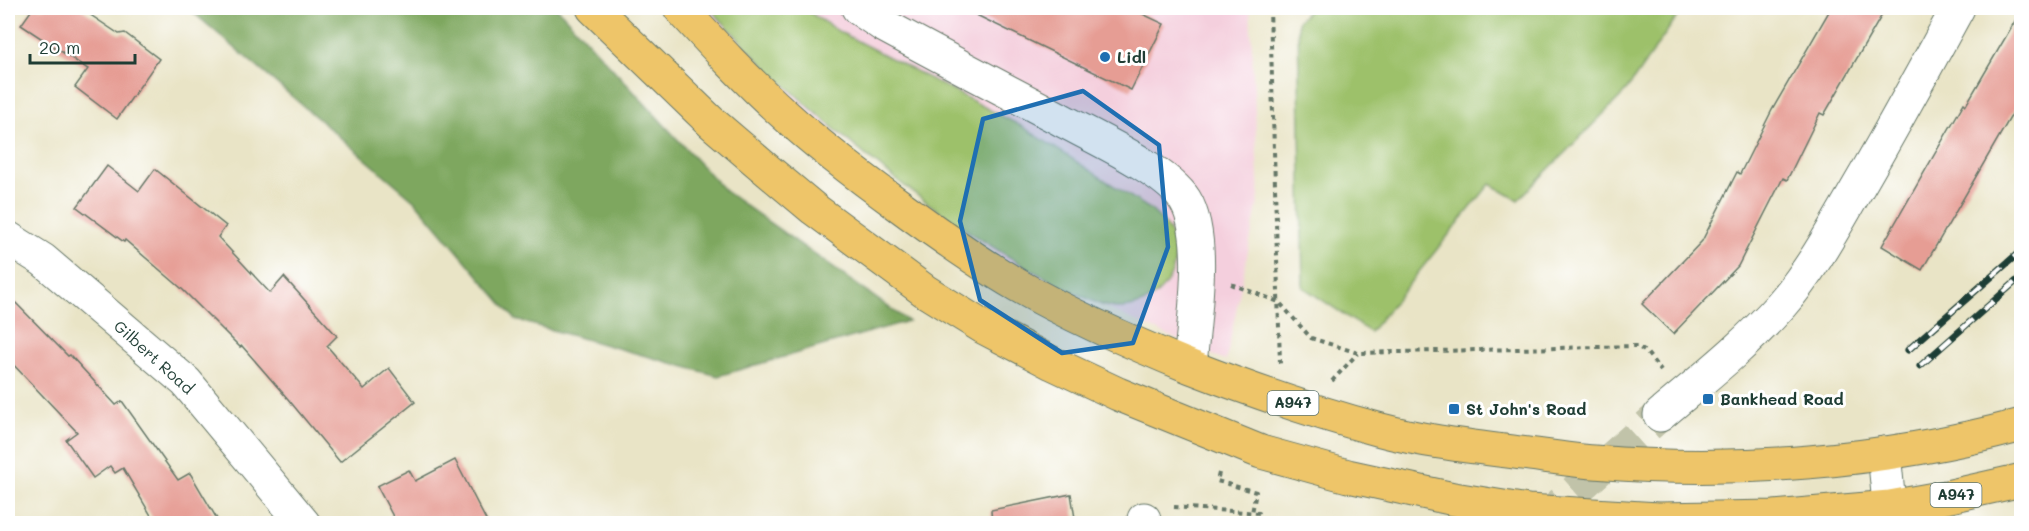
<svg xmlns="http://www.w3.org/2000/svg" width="2029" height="531" font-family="Mali,sans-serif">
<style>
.built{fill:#f4cfdd}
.green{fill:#9dc16b;stroke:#5e7f50;stroke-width:1.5}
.forest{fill:#7ea75f;stroke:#4e724a;stroke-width:1.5}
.building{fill:#e69d94}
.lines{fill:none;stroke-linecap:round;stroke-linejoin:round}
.minor-tunnel{stroke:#c1c3a9;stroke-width:33;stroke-dasharray:33 16;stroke-linecap:butt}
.minor-casing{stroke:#667767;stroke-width:35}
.major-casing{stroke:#667767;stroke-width:35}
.path{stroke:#667767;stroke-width:4;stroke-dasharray:4.5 4.5;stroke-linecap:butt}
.minor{stroke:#fff;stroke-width:33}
.major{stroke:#eec569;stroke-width:33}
.rail-casing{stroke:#1f3d34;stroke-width:7}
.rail{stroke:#fff;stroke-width:4.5;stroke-dasharray:14;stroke-linecap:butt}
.marked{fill:#1f6fb2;fill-opacity:0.2;stroke:#1f6fb2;stroke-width:4.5;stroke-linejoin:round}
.poi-dot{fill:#1f6fb2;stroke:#fff;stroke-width:2}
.labels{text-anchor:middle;stroke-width:6;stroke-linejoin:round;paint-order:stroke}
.shield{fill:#fff;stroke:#627771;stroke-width:1.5}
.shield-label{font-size:15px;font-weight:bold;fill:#1f3d34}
.poi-label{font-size:16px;font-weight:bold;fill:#1f3d34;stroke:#fff;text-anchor:start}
.street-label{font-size:16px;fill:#1f3d34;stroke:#fff}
</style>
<rect width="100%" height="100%" fill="#fff"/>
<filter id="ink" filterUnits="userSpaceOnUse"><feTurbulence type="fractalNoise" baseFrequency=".0167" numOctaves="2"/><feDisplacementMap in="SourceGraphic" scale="12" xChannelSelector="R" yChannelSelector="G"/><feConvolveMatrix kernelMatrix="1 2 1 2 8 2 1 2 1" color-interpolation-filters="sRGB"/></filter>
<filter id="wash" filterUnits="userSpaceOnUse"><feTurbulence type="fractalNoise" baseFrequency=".008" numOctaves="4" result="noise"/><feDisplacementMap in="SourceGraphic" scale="24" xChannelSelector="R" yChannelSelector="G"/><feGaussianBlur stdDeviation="1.35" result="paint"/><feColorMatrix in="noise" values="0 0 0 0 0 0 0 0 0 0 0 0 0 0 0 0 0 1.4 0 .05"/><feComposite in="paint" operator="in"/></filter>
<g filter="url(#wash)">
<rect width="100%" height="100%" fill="#e9e4c6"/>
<!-- built -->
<polygon class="built" points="703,8 1250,8 1259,197 1226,361 1013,267 779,90"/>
<!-- green -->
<g class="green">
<path d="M709 8H803L838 31 1023 127 1150 209C1159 217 1167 225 1172 237 1188 283 1139 322 1097 303 977 249 864 160 769 70 748 50 729 28 709 8Z"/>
<polygon points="1311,8 1683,8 1626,91 1518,200 1490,184 1370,332 1303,287 1298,21"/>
</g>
<!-- forest -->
<polygon class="forest" points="188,8 557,8 725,191 908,321 718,376 516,320 415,201"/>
<g id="blocks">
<!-- building -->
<g class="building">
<polygon points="33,8 80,8 119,34 125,33 159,59 117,119 75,87 88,69 21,25"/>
<polygon points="962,8 1130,8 1164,24 1131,90"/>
<polygon points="1831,8 1886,8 1824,115 1820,113 1787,180 1783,178 1738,266 1673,334 1642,304 1702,241 1737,172 1740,174 1772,110"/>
<polygon points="2022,9 2022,97 1922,270 1882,246 1964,103 1966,105"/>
<polygon points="107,166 139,191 155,169 226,226 218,237 270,293 284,277 337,336 327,346 364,389 389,368 415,402 340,462 288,399 242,346 240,347 181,288 125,240 124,242 77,207"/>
<polygon points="8,295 68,356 70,355 116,405 122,401 178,480 190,473 220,524 156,524 123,468 115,473 110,466 93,478 66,440 77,432 8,359"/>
<polygon points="455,460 488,524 397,524 377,486 409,470 415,481"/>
<polygon points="1071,494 1076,524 992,524 991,510"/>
</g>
</g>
</g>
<g filter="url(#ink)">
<use href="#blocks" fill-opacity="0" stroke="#667767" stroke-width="1.5"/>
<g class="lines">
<!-- minor-tunnel -->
<polyline class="minor-tunnel" points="1538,524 1660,415"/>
<!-- minor casing -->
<g class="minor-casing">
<g id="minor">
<path d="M858 8 883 25C942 57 1001 88 1060 119 1093 137 1166 170 1185 200 1208 237 1193 323 1190 366"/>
<polyline points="8,238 43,260 186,382 304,524"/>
<path d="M1660 415C1701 380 1745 346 1781 305 1810 272 1832 232 1854 194 1890 133 1924 70 1958 8"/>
<polyline points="1884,453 1891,524"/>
<polyline points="1144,519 1145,524"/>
</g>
</g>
<!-- major casing -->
<g class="major-casing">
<g id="major">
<polyline points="593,8 711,122 766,169 814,209 925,291 983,327 1052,363 1118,394 1261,452 1348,476 1454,499 1528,511 1658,519 1774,517 1890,507 1946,497 2022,480"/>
<path d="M680 8C713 44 747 81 784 114 820 147 860 177 900 206 938 234 976 261 1017 285 1073 317 1132 343 1191 367 1253 391 1317 413 1381 430 1426 442 1475 447 1521 453 1545 456 1570 460 1594 462 1736 474 1884 462 2022 425"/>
</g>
</g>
<!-- path -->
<g class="path">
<polyline points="1270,8 1280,364"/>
<polyline points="1231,284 1279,302 1311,338 1358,353 1637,346 1647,353 1661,371"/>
<polyline points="1332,381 1358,353"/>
<polyline points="1219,473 1217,481 1256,492 1252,513"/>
<polyline points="1174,507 1259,513 1260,524"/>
</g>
<!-- minor -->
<use href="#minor" class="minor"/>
<!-- major -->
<use href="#major" class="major"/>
<!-- rail casing -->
<g class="rail-casing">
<g id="rail">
<polyline points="1908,350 2022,250"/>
<polyline points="1920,366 2022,276"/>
</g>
</g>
<!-- rail -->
<use href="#rail" class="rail"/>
</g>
</g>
<!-- marked area -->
<path class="marked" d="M1083 91 1159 145 1168 247 1133 343 1062 353 980 300 960 221 983 119Z"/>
<!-- markers -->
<g class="poi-dot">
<circle cx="1105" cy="57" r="6"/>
<rect x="1702" y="393" width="12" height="12" rx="3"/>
<rect x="1448" y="403" width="12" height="12" rx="3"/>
</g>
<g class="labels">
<!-- shield labels -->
<g class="shield">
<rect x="1267.5" y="391" width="51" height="24" rx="4.5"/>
<rect x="1930.5" y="483" width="51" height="24" rx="4.5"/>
</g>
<g class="shield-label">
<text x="1293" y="408">A947</text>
<text x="1956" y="500">A947</text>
</g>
<!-- poi labels -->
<g class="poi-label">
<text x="1117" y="63">Lidl</text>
<text x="1720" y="405">Bankhead Road</text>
<text x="1466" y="415">St John's Road</text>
</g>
<!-- street labels -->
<g class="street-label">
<text transform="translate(154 357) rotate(42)" y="6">Gilbert Road</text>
</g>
</g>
<!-- margin -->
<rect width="2029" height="531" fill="none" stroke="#fff" stroke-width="30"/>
<!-- scale -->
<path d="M30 54v9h105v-9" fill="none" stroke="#1f3d34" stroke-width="3"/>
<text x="39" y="54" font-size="18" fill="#1f3d34" stroke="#ffffff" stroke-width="4.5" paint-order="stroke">20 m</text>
</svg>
